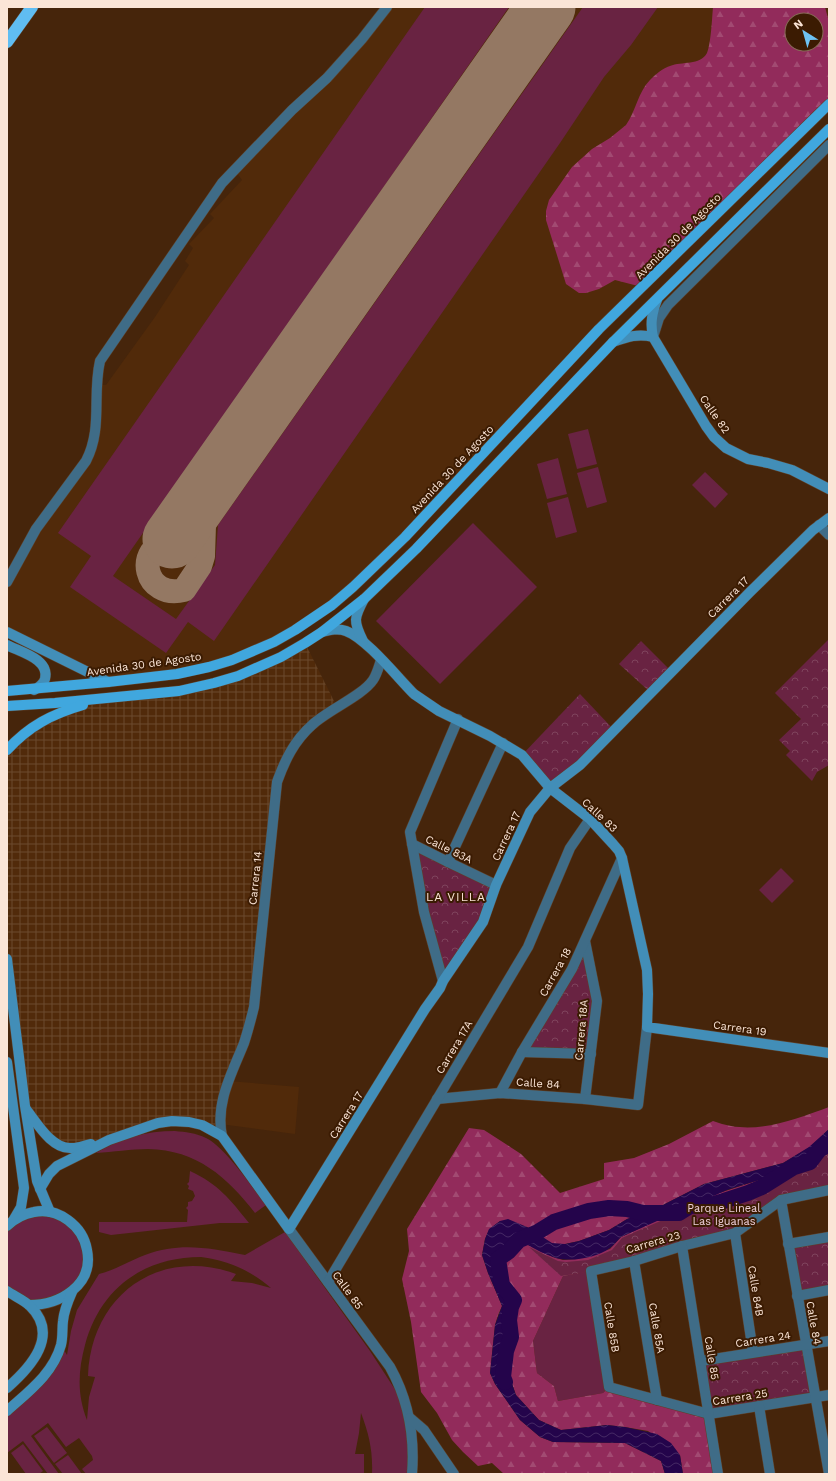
<svg xmlns="http://www.w3.org/2000/svg" width="836" height="1481" font-family="'Work Sans',sans-serif">
<style>
.built{fill:#512a0a;fill-rule:evenodd}
.industrial{fill:url(#industrial-grid)}
.grass{fill:#692342;fill-rule:evenodd}
.forest{fill:url(#forest-firs);fill-rule:evenodd}
.park{fill:url(#park-crowns)}
.water{fill:url(#water-waves)}
.lines{fill:none;stroke-linecap:round;stroke-linejoin:round}
.river{stroke:#24044b;stroke-width:16}
.taxiway{stroke:#947863;stroke-width:24}
.runway{stroke:#947863;stroke-width:59}
.street-casing{stroke:#5f4028;stroke-width:11}
.secondary-casing{stroke:#5f4028;stroke-width:11}
.primary-casing{stroke:#5f4028;stroke-width:11}
.highway-casing{stroke:#5f4028;stroke-width:13}
.street{stroke:#3f6c87;stroke-width:10}
.secondary{stroke:#428eb8;stroke-width:10}
.primary{stroke:#40a7de;stroke-width:10}
.highway{stroke:#60bdf2;stroke-width:12}
.labels{text-anchor:middle;stroke-width:4;stroke-linejoin:round;paint-order:stroke}
.street-label{font-size:11px;fill:#fbe5d7;stroke:#3b1b02}
.park-label{font-size:11px;fill:#edcfd9;stroke:#3b1b02}
.neighbourhood-label{font-size:12px;letter-spacing:1px;fill:#fbe5d7;stroke:#3b1b02}
</style>
<defs>
<pattern id="industrial-grid" width="8" height="8" patternUnits="userSpaceOnUse"><rect width="8" height="8" fill="#512a0a"/><path d="M0 4h8M4 0v8" fill="none" stroke="#6b492d"/></pattern>
<pattern id="forest-firs" width="22" height="20" patternUnits="userSpaceOnUse"><rect width="22" height="20" fill="#922b5b"/><path d="M5 1l3.5 6h-7zM16 11l3.5 6h-7z" fill="#a24a72"/></pattern>
<pattern id="park-crowns" width="20" height="18" patternUnits="userSpaceOnUse"><rect width="20" height="18" fill="#692342"/><path d="M2 6a3 3 0 1 1 6 0M12 15a3 3 0 1 1 6 0" fill="none" stroke="#7f435d"/></pattern>
<pattern id="water-waves" width="16" height="10" patternUnits="userSpaceOnUse"><rect width="16" height="10" fill="#24044b"/><path d="M0 5q4-4 8 0t8 0" fill="none" stroke="#452864"/></pattern>
</defs>
<rect width="100%" height="100%" fill="#46250b"/>
<!-- built -->
<g class="built">
<path d="M387 7H829V104L332 605 232 660 108 682 7 632V582L86 461 96 385H106L155 317 189 265 185 261 193 248 189 244 214 218 210 214 242 180 234 169 292 110ZM792 20H816V44H792Z"/>
<polygon points="228,1081 299,1087 295,1134 220,1124"/>
</g>
<!-- industrial -->
<polygon class="industrial" points="305,643 337,707 322,717 284,762 254,1007 228,1081 222,1136 178,1121 109,1140 64,1147 25,1106 7,959 7,750 16,740 87,703 214,683"/>
<!-- grass -->
<g class="grass">
<polygon points="425,7 509,7 113,576 176,619 215,565 218,525 583,7 658,7 631,45 604,77 560,143 214,641 188,622 166,653 70,587 91,556 58,533"/>
<polygon points="588,429 597,464 577,469 568,434"/>
<polygon points="558,458 567,494 547,499 537,464"/>
<polygon points="598,467 607,502 587,508 577,473"/>
<polygon points="705,472 728,494 715,508 692,485"/>
<polygon points="568,497 577,532 556,538 547,503"/>
<polygon points="473,523 537,587 440,684 376,621"/>
<polygon points="781,868 794,881 772,903 759,890"/>
<path d="M175 1131C185 1132 196 1133 206 1138 225 1147 252 1187 266 1205L255 1213C227 1177 197 1150 148 1149 131 1149 113 1152 96 1153 120 1138 146 1131 175 1131Z"/>
<path d="M190 1171C218 1184 230 1199 249 1223H220L111 1235 99 1232V1222H187L188 1210 186 1208 188 1206V1202L192 1201 195 1196 193 1191 188 1189 189 1186 187 1184 189 1182Z"/>
<polygon points="59,1214 86,1245 82,1280 40,1305 7,1291 7,1226 18,1217"/>
<path d="M285 1232 370 1351 396 1391 405 1414 407 1430 408 1474H372C373 1451 369 1434 361 1413L359 1433 355 1454H364V1474H86L82 1469 93 1460 92 1456 79 1438 66 1447 48 1423 31 1436 59 1474H48L23 1441 7 1453V1411L26 1394 61 1345 67 1355 71 1331 77 1310 99 1274C115 1270 129 1261 145 1255 181 1242 208 1248 245 1255ZM201 1257C229 1261 250 1270 271 1288L252 1283 231 1281 236 1274C159 1246 91 1295 88 1376L95 1377 89 1397 87 1420C77 1395 78 1371 85 1345 100 1289 143 1257 201 1257Z"/>
<polygon points="591,1271 609,1387 603,1393 558,1401 554,1386 537,1373 533,1341 563,1276"/>
<polygon points="47,1427 67,1453 54,1463 34,1436"/>
<polygon points="23,1444 43,1471 39,1474 26,1474 11,1453"/>
<polygon points="68,1455 82,1474 63,1474 55,1464"/>
</g>
<!-- forest -->
<g class="forest">
<path d="M713 7H825L829 22V104L642 287 615 280 599 289 586 293H579L566 284 546 220V211L549 200 572 167 592 149 610 138 626 125C636 111 638 92 650 80 656 74 663 68 670 66 682 61 700 66 707 53 711 43 712 19 713 7ZM792 20H816V44H792Z"/>
<path d="M829 1107V1129L810 1147 783 1163 704 1184 655 1209 627 1219 609 1230 579 1241 565 1244H552L527 1227 500 1221 489 1230 485 1239 482 1255 488 1273 502 1306 498 1315 495 1325 490 1373 495 1384 520 1420 540 1437 553 1442 625 1443 661 1461 665 1474H504L492 1463 478 1466 463 1452 452 1440 437 1413 421 1392 411 1322 402 1279 409 1251 407 1229 469 1128 484 1130 521 1154 560 1193 604 1179V1163L634 1158 669 1144 713 1121C719 1123 725 1125 731 1126 764 1132 799 1118 829 1107Z"/>
<polygon points="829,1143 829,1190 781,1200 591,1271 563,1276 533,1341 537,1373 554,1386 558,1401 603,1393 609,1387 709,1414 718,1474 683,1474 680,1455 648,1431 625,1427 607,1425 561,1430 539,1420 516,1395 504,1361 509,1320 515,1291 499,1270 498,1259 500,1250 507,1244 519,1240 553,1257 563,1260 577,1259 610,1249 621,1237 710,1196 759,1180 777,1177 810,1162"/>
</g>
<!-- park -->
<g class="park">
<polygon points="829,639 829,765 817,772 812,781 786,755 790,751 779,740 801,719 775,693"/>
<polygon points="641,641 672,672 651,693 619,664"/>
<polygon points="580,694 615,731 550,788 522,755"/>
<polygon points="412,844 496,885 483,922 443,981"/>
<polygon points="585,941 595,989 591,1054 522,1052"/>
<polygon points="829,1146 829,1186 783,1195 734,1231 588,1272 561,1276 529,1247 558,1261 566,1262 588,1260 612,1250 622,1238 635,1232 718,1196 757,1183 794,1175 818,1157"/>
<polygon points="829,1237 829,1290 797,1296 788,1244"/>
<polygon points="806,1344 815,1398 709,1414 701,1361"/>
</g>
<!-- water -->
<path class="water" d="M829 1129V1143L810 1162 796 1172 759 1180 727 1190 621 1237C618 1240 614 1245 610 1248 597 1258 568 1263 553 1257 541 1253 530 1246 519 1240L507 1244 500 1250 498 1259 499 1270 515 1291 509 1320 504 1361 516 1395 539 1420 561 1430 607 1425 625 1427 657 1434 671 1443 680 1455 683 1474H665L661 1461 625 1443 553 1442 540 1437 520 1420 495 1384 490 1373 495 1325 502 1306 488 1273 482 1255 485 1239 489 1229 500 1221 508 1219 527 1227 552 1243 565 1244 579 1241 609 1230 627 1219 655 1209 704 1184 783 1163 809 1147Z"/>
<g class="lines">
<!-- river -->
<polyline class="river" points="505,1382 503,1377 506,1351 511,1337 509,1320 511,1307 514,1300 502,1285 498,1259 508,1252 519,1240 536,1233 554,1222 589,1211 609,1208 627,1209 643,1213 679,1213 690,1206 714,1204 748,1193 762,1187 794,1167 810,1162 819,1150 829,1144"/>
<!-- taxiway -->
<path class="taxiway" d="M172 539C132 548 145 600 184 590L200 566 203 556 205 494"/>
<!-- runway -->
<polyline class="runway" points="172,539 546,7"/>
<!-- street casing -->
<g class="street-casing">
<g id="street">
<polyline points="653,337 659,318 668,305 829,145"/>
<polyline points="819,525 829,535"/>
<path d="M7 582 36 529 86 461C103 428 92 396 100 361L222 183 292 110 327 78 362 39 387 7"/>
<polyline points="412,844 448,862 496,885"/>
<polyline points="448,862 503,743"/>
<polyline points="585,941 597,1001 585,1099"/>
<polyline points="443,981 424,912 410,832 458,719"/>
<polyline points="522,1052 591,1054"/>
<polyline points="500,1093 522,1052 572,969 622,858"/>
<polyline points="437,1099 500,1093 585,1099 638,1105 647,1027"/>
<path d="M222 1136C215 1103 232 1073 244 1043 248 1031 251 1019 254 1007L277 782C285 760 294 741 312 725 328 710 362 696 373 680 377 674 379 666 381 660"/>
<polyline points="829,1190 781,1200 735,1233 682,1246 634,1261 591,1271 609,1387 709,1414 829,1395"/>
<polyline points="781,1200 829,1474"/>
<path d="M289 1229 390 1367C409 1401 415 1435 412 1474"/>
<polyline points="735,1233 753,1352"/>
<polyline points="788,1244 829,1237"/>
<polyline points="682,1246 718,1474"/>
<polyline points="634,1261 657,1400"/>
<polyline points="328,1282 528,947 570,848 590,819"/>
<polyline points="797,1296 829,1290"/>
<polyline points="701,1361 829,1341"/>
<polyline points="759,1406 770,1474"/>
<polyline points="410,1418 424,1430 454,1474"/>
</g>
</g>
<!-- secondary casing -->
<g class="secondary-casing">
<g id="secondary">
<path d="M657 300C652 313 650 323 653 337L706 426 714 437 726 448 748 459 768 463 792 470 829 489"/>
<path d="M613 342C627 337 638 333 653 337"/>
<polyline points="7,632 108,682"/>
<path d="M322 632C330 630 338 628 346 631 366 638 398 678 414 694L439 711 490 736 522 755 550 788 590 819 613 844 619 851 622 858 647 970 648 994 647 1027 829 1053"/>
<path d="M363 641C353 621 354 618 364 599"/>
<path d="M7 645C20 652 50 659 45 679 43 685 39 687 34 690"/>
<polyline points="7,959 25,1106 37,1181 50,1212"/>
<polyline points="7,1062 24,1188 21,1207 14,1219"/>
<path d="M26 1109C37 1123 52 1150 72 1148 79 1148 85 1145 91 1144"/>
<polyline points="40,1189 49,1174 57,1166 109,1140 158,1123 172,1121 189,1122 202,1125 222,1136 289,1229 425,1009 440,988 443,981 483,922 496,885 530,812 550,788 580,765 750,592 813,530 829,518"/>
<path d="M7 1226C15 1218 23 1214 34 1212 58 1207 83 1226 87 1250 94 1285 60 1305 29 1305"/>
<path d="M7 1291C14 1296 24 1300 30 1306 60 1335 31 1367 7 1388"/>
<path d="M7 1411C28 1392 53 1374 61 1345 63 1337 62 1329 63 1321 64 1310 68 1301 72 1292"/>
</g>
</g>
<!-- primary casing -->
<g class="primary-casing">
<g id="primary">
<polyline points="7,691 108,682 177,674 209,667 232,660 274,642 295,630 332,605 353,587 405,537 599,329 829,104"/>
<polyline points="7,706 55,703 179,691 214,683 238,676 281,657 305,643 322,632 364,599 416,549 613,342 829,129"/>
<path d="M7 750C29 726 52 714 83 705"/>
</g>
</g>
<!-- highway casing -->
<g class="highway-casing">
<polyline id="highway" points="7,42 32,7"/>
</g>
<!-- street -->
<use href="#street" class="street"/>
<!-- secondary -->
<use href="#secondary" class="secondary"/>
<!-- primary -->
<use href="#primary" class="primary"/>
<!-- highway -->
<use href="#highway" class="highway"/>
</g>
<g class="labels">
<!-- street labels -->
<g class="street-label">
<text transform="translate(678 236) rotate(-45)" y="4">Avenida 30 de Agosto</text>
<text transform="translate(715 414) rotate(55)" y="4">Calle 82</text>
<text transform="translate(452 469) rotate(-47)" y="4">Avenida 30 de Agosto</text>
<text transform="translate(728 597) rotate(-45)" y="4">Carrera 17</text>
<text transform="translate(144 664) rotate(-8)" y="4">Avenida 30 de Agosto</text>
<text transform="translate(600 815) rotate(43)" y="4">Calle 83</text>
<text transform="translate(506 836) rotate(-65)" y="4">Carrera 17</text>
<text transform="translate(449 849) rotate(26)" y="4">Calle 83A</text>
<text transform="translate(255 878) rotate(-84)" y="4">Carrera 14</text>
<text transform="translate(555 972) rotate(-61)" y="4">Carrera 18</text>
<text transform="translate(740 1028) rotate(8)" y="4">Carrera 19</text>
<text transform="translate(581 1030) rotate(-85)" y="4">Carrera 18A</text>
<text transform="translate(454 1047) rotate(-59)" y="4">Carrera 17A</text>
<text transform="translate(538 1083) rotate(4)" y="4">Calle 84</text>
<text transform="translate(346 1115) rotate(-58)" y="4">Carrera 17</text>
<text transform="translate(653 1242) rotate(-16)" y="4">Carrera 23</text>
<text transform="translate(348 1290) rotate(54)" y="4">Calle 85</text>
<text transform="translate(756 1291) rotate(81)" y="4">Calle 84B</text>
<text transform="translate(814 1323) rotate(80)" y="4">Calle 84</text>
<text transform="translate(612 1327) rotate(81)" y="4">Calle 85B</text>
<text transform="translate(657 1328) rotate(80)" y="4">Calle 85A</text>
<text transform="translate(763 1339) rotate(-9)" y="4">Carrera 24</text>
<text transform="translate(712 1358) rotate(81)" y="4">Calle 85</text>
<text transform="translate(740 1397) rotate(-9)" y="4">Carrera 25</text>
</g>
<!-- park labels -->
<g class="park-label">
<text x="724" y="1212">Parque Lineal<tspan x="724" dy="13">Las Iguanas</tspan></text>
</g>
<!-- neighbourhood labels -->
<g class="neighbourhood-label">
<text x="456" y="901">LA VILLA</text>
</g>
</g>
<!-- border -->
<rect width="836" height="1481" fill="none" stroke="#fbe5d7" stroke-width="16"/>
<!-- north arrow -->
<g transform="translate(804 32) rotate(323)"><circle r="19" fill="#3b1b02" stroke="#886c57"/>
<path d="M0-3L7 15L0 10L-7 15Z" fill="#6ec2f3"/>
<text y="-6" font-size="11" font-weight="bold" text-anchor="middle" fill="#fbe5d7">N</text>
</g>
</svg>
